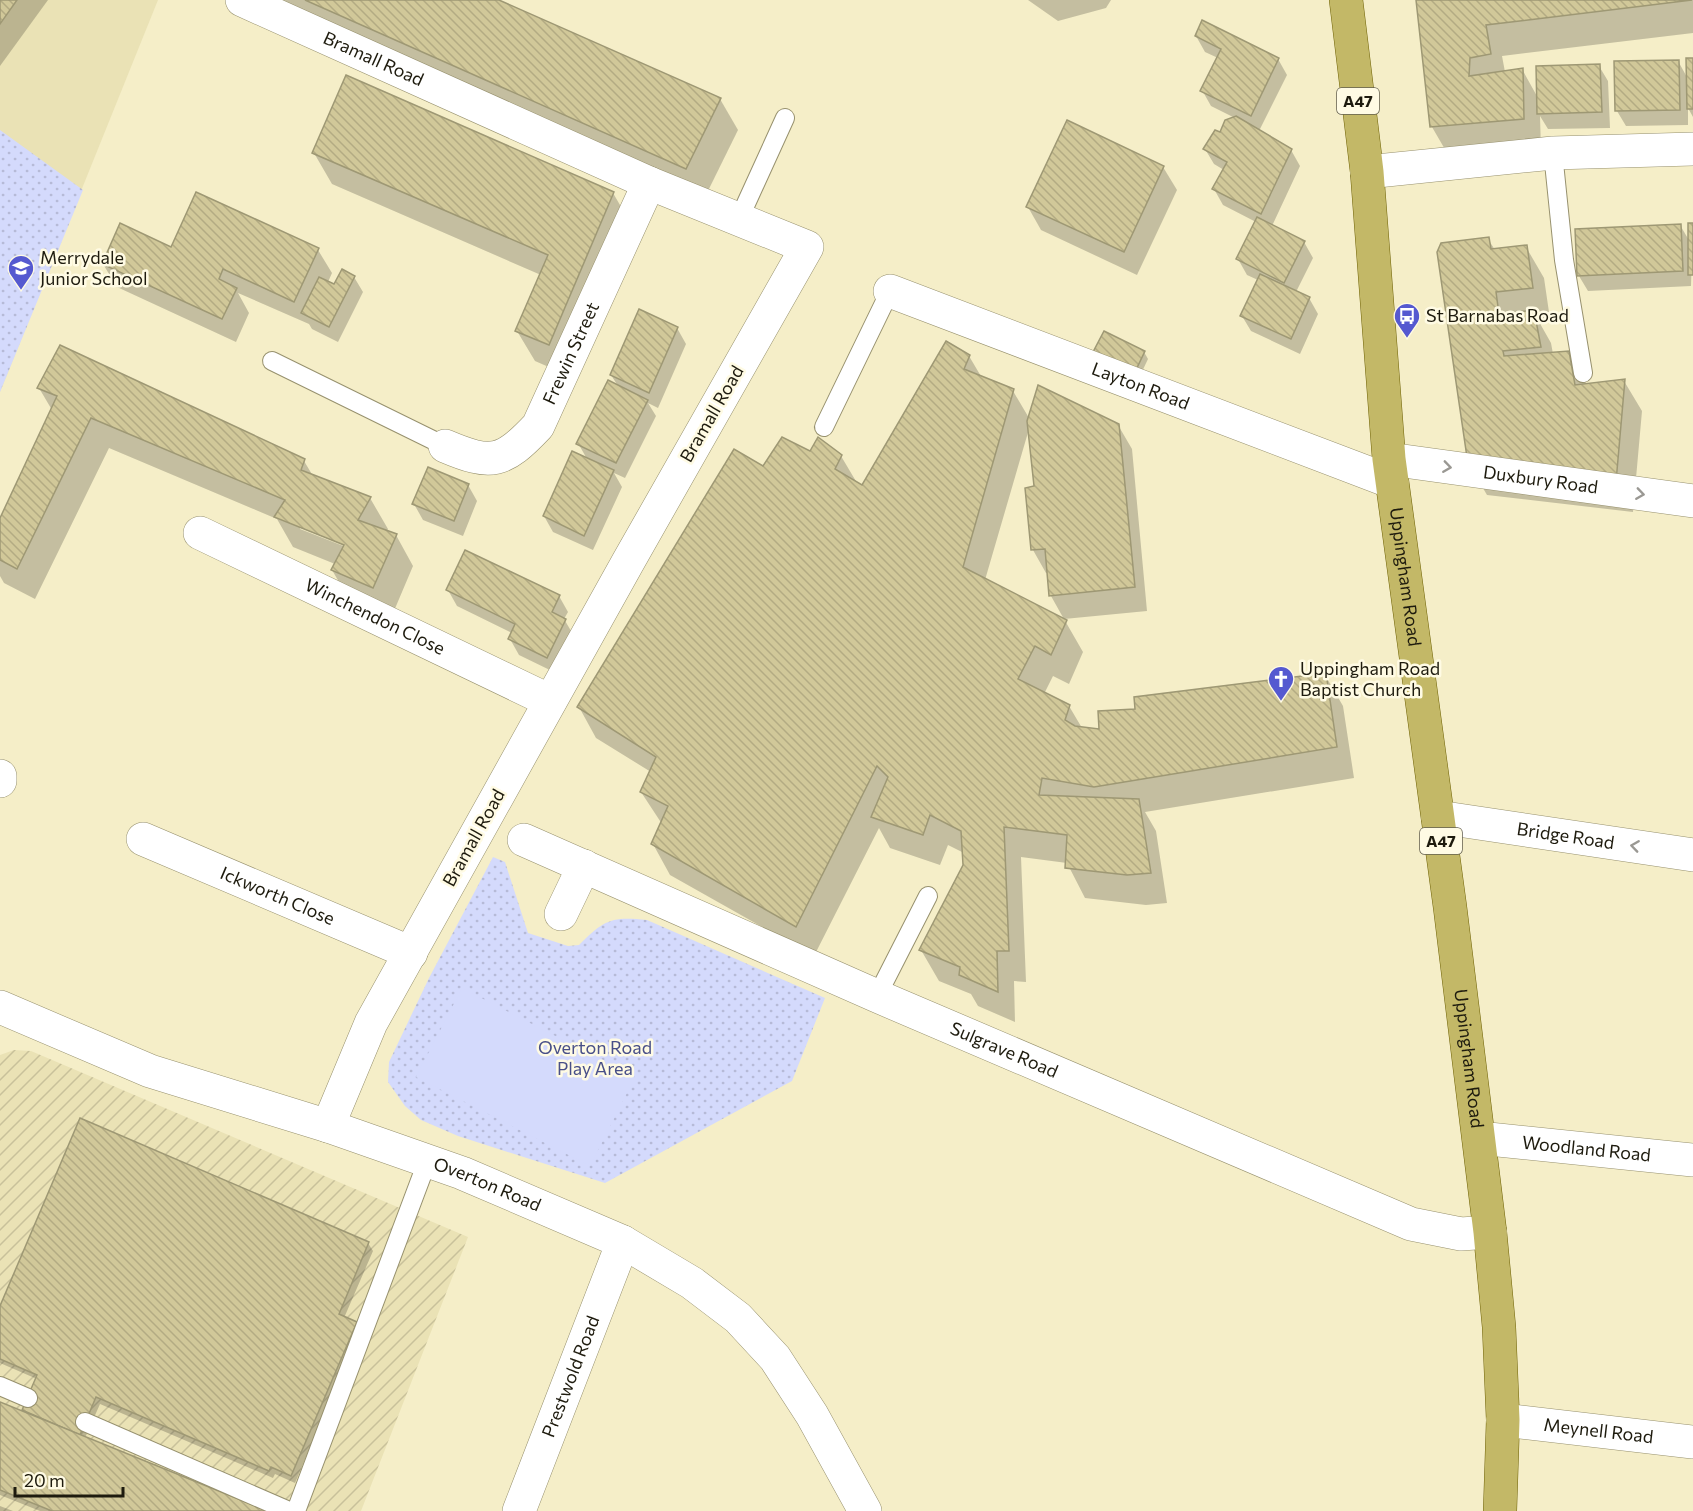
<svg xmlns="http://www.w3.org/2000/svg" width="1693" height="1511" font-family="Commissioner,sans-serif">
<style>
.built{fill:#eae2b5}
.industrial{fill:url(#industrial-furrows)}
.grass{fill:url(#grass-dots)}
.garden{fill:#d4dafc}
.shadow{fill:#0003;fill-rule:evenodd}
.building{fill:url(#building-back-hatch);stroke:#9e9874;stroke-width:1.5}
.lines{fill:none;stroke-linecap:round;stroke-linejoin:round}
.lane-casing{stroke:#97916e;stroke-width:20}
.street-casing{stroke:#97916e;stroke-width:34}
.secondary-casing{stroke:#97916e;stroke-width:34}
.primary-casing{stroke:#6f6206;stroke-width:34}
.lane{stroke:#fff;stroke-width:18}
.street{stroke:#fff;stroke-width:33}
.secondary{stroke:#fff;stroke-width:33}
.primary{stroke:#c3b867;stroke-width:33}
.oneway{stroke:#9a9893}
.labels{text-anchor:middle;stroke-width:5;stroke-linejoin:round;paint-order:stroke}
.shield{fill:#fffbe4;stroke:#625e4e;stroke-width:1.5}
.shield-label{font-size:16px;font-weight:bold;fill:#1e1b0e}
.street-label{font-size:18px;fill:#1e1b0e;stroke:#fffbe4}
.poi-label{font-size:18px;fill:#1e1b0e;stroke:#fffbe4;text-anchor:start}
.park-label{font-size:18px;fill:#484f88;stroke:#fffbe4}
</style>
<defs>
<pattern id="industrial-furrows" width="10" height="10" patternUnits="userSpaceOnUse" patternTransform="scale(1.5)"><rect width="10" height="10" fill="#eae2b5"/><path d="M-1 1l2-2M0 10L10 0M9 11l2-2" fill="none" stroke="#c8c19a"/></pattern>
<pattern id="grass-dots" width="8" height="8" patternUnits="userSpaceOnUse" patternTransform="scale(1.5)"><rect width="8" height="8" fill="#d4dafc"/><path d="M2 2h.1M6 6h.1" fill="none" stroke="#b6bad7" stroke-width="1.8" stroke-linecap="round"/></pattern>
<pattern id="building-back-hatch" width="6" height="6" patternUnits="userSpaceOnUse" patternTransform="scale(1.5)"><rect width="6" height="6" fill="#d1c899"/><path d="M-1 5l2 2M0 0l6 6M5-1l2 2" fill="none" stroke="#b3ab83"/></pattern>
</defs>
<rect width="100%" height="100%" fill="#f5eec8"/>
<!-- built -->
<polygon class="built" points="0,0 158,0 0,392"/>
<!-- industrial -->
<polygon class="industrial" points="14,1050 31,1051 468,1237 361,1511 0,1511 0,1055"/>
<!-- grass -->
<g class="grass">
<polygon points="0,130 83,190 0,392"/>
<path d="M493 857 505 862 528 933 568 946 579 945C604 920 611 916 647 920L825 998 792 1081 605 1183 458 1136 421 1120 405 1106 388 1082 389 1062 429 978Z"/>
</g>
<!-- garden -->
<polygon class="garden" points="462,988 635,1077 590,1166 416,1077"/>
<!-- shadow -->
<g class="shadow">
<polygon points="0,0 48,0 0,66"/>
<polygon points="269,0 495,0 720,99 738,130 704,199"/>
<polygon points="1111,0 1106,8 1058,21 1028,0"/>
<polygon points="1417,0 1693,0 1693,33 1502,56 1505,72 1522,69 1538,98 1599,66 1608,81 1610,128 1548,129 1540,116 1541,150 1450,158 1432,127"/>
<polygon points="1196,36 1278,59 1287,75 1259,131 1291,150 1300,166 1272,226 1304,242 1313,258 1296,292 1309,298 1318,314 1300,354 1251,331 1242,316 1258,280 1247,275 1238,259 1256,222 1223,205 1214,189 1224,170 1214,164 1205,149 1235,118 1211,106 1202,90 1218,58 1205,52"/>
<polygon points="1693,59 1693,117 1688,108 1688,125 1626,126 1617,111 1678,61 1688,79"/>
<polygon points="314,153 613,193 631,224 567,375 535,361 517,331 541,275 332,184"/>
<polygon points="1163,167 1177,190 1137,275 1041,230 1028,207"/>
<polygon points="197,194 318,250 332,273 328,282 335,286 354,277 363,292 338,342 312,329 309,324 238,293 249,313 236,342 117,287 103,264 171,249"/>
<polygon points="1680,225 1690,242 1693,225 1691,286 1588,291 1579,276"/>
<polygon points="1488,239 1495,250 1526,247 1544,278 1550,319 1538,320 1551,343 1553,354 1569,353 1587,385 1624,381 1642,411 1633,512 1487,495 1469,464"/>
<polygon points="677,328 686,344 658,408 648,403 656,416 625,478 614,473 622,487 593,550 553,532 544,516 587,459 578,443 618,386 611,375"/>
<polygon points="1144,352 1148,359 1138,380 1098,361"/>
<path d="M969 356 982 378 1013 391 1029 418 1118 425 1132 449 1147 611 1064 619 1083 652 1069 684 1053 676 1044 694 1069 706 1082 728 1100 730 1137 710 1325 675 1343 706 1354 778 1145 812 1156 831 1167 903 1146 905 1085 898 1067 863 1021 857 1026 982 1014 981 1015 1022 978 1006 971 994 939 981 921 950 964 866V853L948 845 940 865 890 848 879 828 814 956 670 875 653 844 662 824 641 792 651 772 596 738 579 707 763 468 811 453 841 456 857 483 863 487ZM1029 429 1035 487 1033 550 1046 573H1049L1051 596 1065 621 985 580Z"/>
<path d="M39 388 304 461 313 476 370 498 388 529 386 532 396 535 413 566 391 618 350 601 332 570 335 564 293 547 277 519 109 448 35 599 4 583 0 576V522L52 410ZM300 525 352 546 351 549 300 529Z"/>
<polygon points="468,485 477,501 463,536 423,520 414,504"/>
<polygon points="448,590 559,596 568,612 564,619 574,636 556,673 519,655 510,639 512,633 457,606"/>
<polygon points="368,1243 373,1251 344,1318 356,1323 360,1330 295,1483 275,1474 273,1478 100,1404 85,1438 265,1511 40,1511 0,1495 0,1404 22,1413 37,1379 0,1363 0,1310"/>
<polygon points="0,1506 13,1511 0,1511"/>
</g>
<!-- building -->
<g class="building">
<polygon points="0,0 17,0 0,24"/>
<polygon points="305,0 499,0 721,98 686,169"/>
<polygon points="1416,0 1692,0 1486,25 1491,54 1470,58 1469,76 1523,68 1524,119 1430,127"/>
<polygon points="1202,20 1279,58 1251,116 1200,91 1221,49 1195,36"/>
<polygon points="1686,58 1693,58 1693,109 1687,109"/>
<polygon points="1679,60 1680,110 1615,111 1614,61"/>
<polygon points="1600,64 1602,112 1537,114 1536,66"/>
<polygon points="346,75 614,192 549,345 515,331 548,255 312,153"/>
<polygon points="1236,116 1292,149 1261,214 1212,189 1227,162 1203,149 1215,130 1220,132 1225,120"/>
<polygon points="1067,120 1164,166 1124,252 1026,207"/>
<polygon points="196,192 319,248 294,302 223,269 219,279 237,288 222,319 102,264 120,223 171,247"/>
<polygon points="1257,217 1305,241 1284,283 1236,259"/>
<rect x="1688" y="223" width="5" height="52"/>
<polygon points="1681,224 1683,271 1577,276 1575,229"/>
<polygon points="1489,237 1491,249 1527,245 1533,288 1496,292 1499,314 1534,310 1541,347 1503,351 1504,356 1569,351 1575,385 1625,379 1616,482 1468,464 1437,252 1441,243"/>
<polygon points="342,269 355,276 329,327 301,313 319,277 334,284"/>
<polygon points="1260,274 1310,297 1291,339 1240,316"/>
<polygon points="639,309 678,327 649,393 610,375"/>
<polygon points="1104,331 1145,351 1134,374 1092,354"/>
<polygon points="946,341 970,355 964,369 1014,389 963,567 1067,620 1051,655 1035,646 1018,679 1070,705 1065,720 1075,726 1099,729 1098,711 1135,709 1134,697 1326,673 1337,747 1094,787 1042,778 1039,795 1139,799 1151,873 1127,875 1065,868 1067,835 1004,827 1009,951 997,951 998,992 959,975 960,967 919,950 963,865 961,831 930,815 923,835 871,817 888,777 877,766 796,927 651,844 668,806 640,792 656,757 577,707 734,449 763,466 782,437 810,451 818,437 842,455 835,469 862,485"/>
<polygon points="60,345 305,459 301,470 371,497 358,520 397,534 373,588 331,570 344,545 274,517 285,500 91,418 17,569 0,560 0,518 57,396 37,388"/>
<polygon points="608,380 648,400 616,463 576,444"/>
<polygon points="1038,385 1119,424 1135,587 1049,596 1045,549 1031,550 1025,488 1034,486 1027,421"/>
<polygon points="572,451 614,470 584,536 543,516"/>
<polygon points="428,467 469,484 454,521 412,504"/>
<polygon points="465,550 560,595 552,612 566,619 547,658 508,639 515,624 446,590"/>
<polygon points="80,1118 369,1242 339,1314 357,1322 291,1476 271,1467 269,1471 96,1397 80,1435 22,1410 37,1375 0,1359 0,1306"/>
<polygon points="0,1402 268,1511 52,1511 0,1490"/>
</g>
<g class="lines">
<!-- lane casing -->
<g class="lane-casing">
<g id="lane">
<polyline points="1553,153 1564,260 1583,373"/>
<polyline points="739,219 785,118"/>
<polyline points="272,361 445,446"/>
<polyline points="824,427 890,291"/>
<polyline points="877,996 928,896"/>
<polyline points="0,1386 28,1398"/>
<polyline points="85,1422 289,1511"/>
<polyline points="296,1511 427,1162"/>
</g>
</g>
<!-- street casing -->
<g class="street-casing">
<g id="street">
<path id="s1" d="M242 0 649 183 807 247 628 562 371 1023 328 1126"/>
<path id="s2" d="M890 291 1392 482"/>
<path id="s3" d="M445 446C492 466 503 463 538 426L649 183"/>
<path id="s4" d="M1389 459 1693 501"/>
<path id="s5" d="M200 533 550 701"/>
<path id="s6" d="M1438 817 1693 855"/>
<path id="s7" d="M143 839 411 953"/>
<path id="s8" d="M524 840 877 996 1411 1224 1461 1234 1490 1232"/>
<polyline points="561,914 584,866"/>
<path id="s9" d="M0 1007 150 1071 328 1126 462 1173 623 1242 692 1283 738 1318 775 1358 812 1415 865 1511"/>
<path id="s10" d="M1479 1138 1693 1160"/>
<path id="s11" d="M1503 1420 1693 1442"/>
<path id="s12" d="M519 1511 623 1242"/>
</g>
</g>
<!-- secondary casing -->
<g class="secondary-casing">
<g id="secondary">
<polyline points="1367,172 1553,153 1693,149"/>
<polyline points="0,776 0,781"/>
</g>
</g>
<!-- primary casing -->
<g class="primary-casing">
<g id="primary">
<path id="s13" d="M1346 0 1367 172 1389 459 1450 907 1490 1232 1499 1327 1503 1420 1500 1511"/>
</g>
</g>
<!-- lane -->
<use href="#lane" class="lane"/>
<!-- street -->
<use href="#street" class="street"/>
<!-- secondary -->
<use href="#secondary" class="secondary"/>
<!-- primary -->
<use href="#primary" class="primary"/>
</g>
<!-- one-way arrows -->
<defs><path id="oneway-chevron" d="M-2-3.5L2.5 0L-2 3.5" fill="none" stroke-width="1.6" stroke-linecap="round" stroke-linejoin="round" transform="scale(1.5)"/></defs>
<g class="oneway">
<use href="#oneway-chevron" transform="translate(1447 467) rotate(8)"/>
<use href="#oneway-chevron" transform="translate(1640 494) rotate(8)"/>
<use href="#oneway-chevron" transform="translate(1635 846) rotate(-172)"/>
</g>
<!-- icons -->
<defs>
<g id="school-pin" transform="scale(1.35)"><path d="M0 17L-7.5 6A9.5 9.5 0 1 1 7.5 6Z" fill="#5559d0" stroke="#fffbe4"/><path d="M0-5L7-2L0 1L-7-2ZM-4 1L0 2.5L4 1V4Q0 6-4 4Z" fill="#fff"/></g>
<g id="bus-pin" transform="scale(1.35)"><path d="M0 17L-7.5 6A9.5 9.5 0 1 1 7.5 6Z" fill="#5559d0" stroke="#fffbe4"/><path d="M-5-6H5V4H4V6H2V4H-2V6H-4V4H-5ZM-3.5-4V0h7V-4ZM-3.5 1.2v1.5H-2V1.2ZM2 1.2v1.5H3.5V1.2Z" fill="#fff"/></g>
<g id="church-pin" transform="scale(1.35)"><path d="M0 17L-7.5 6A9.5 9.5 0 1 1 7.5 6Z" fill="#5559d0" stroke="#fffbe4"/><path d="M-1.2-6h2.4v3.5h3.3v2.4h-3.3V6h-2.4V-.1h-3.3v-2.4h3.3Z" fill="#fff"/></g>
</defs>
<g fill-rule="evenodd">
<use href="#school-pin" x="21" y="268"/>
<use href="#bus-pin" x="1407" y="316"/>
<use href="#church-pin" x="1281" y="679"/>
</g>
<g class="labels">
<!-- shield labels -->
<g class="shield">
<rect x="1337" y="88" width="42" height="26" rx="4.5"/>
<rect x="1420" y="828" width="42" height="26" rx="4.5"/>
</g>
<g class="shield-label">
<text x="1358" y="107">A47</text>
<text x="1441" y="847">A47</text>
</g>
<!-- street labels -->
<g class="street-label">
<text dy="6" stroke="none"><textPath href="#s1" startOffset="144">Bramall Road</textPath></text>
<text dy="6" stroke="none"><textPath href="#s3" startOffset="186">Frewin Street</textPath></text>
<text dy="6" stroke="none"><textPath href="#s2" startOffset="268">Layton Road</textPath></text>
<text transform="translate(712 414) rotate(-60)" y="6">Bramall Road</text>
<text dy="6" stroke="none"><textPath href="#s4" startOffset="153">Duxbury Road</textPath></text>
<text dy="6" stroke="none"><textPath href="#s13" startOffset="580">Uppingham Road</textPath></text>
<text dy="6" stroke="none"><textPath href="#s5" startOffset="194">Winchendon Close</textPath></text>
<text dy="6" stroke="none"><textPath href="#s6" startOffset="129">Bridge Road</textPath></text>
<text transform="translate(474 838) rotate(-61)" y="6">Bramall Road</text>
<text dy="6" stroke="none"><textPath href="#s7" startOffset="146">Ickworth Close</textPath></text>
<text dy="6" stroke="none"><textPath href="#s8" startOffset="524">Sulgrave Road</textPath></text>
<text dy="6" stroke="none"><textPath href="#s13" startOffset="1066">Uppingham Road</textPath></text>
<text dy="6" stroke="none"><textPath href="#s10" startOffset="108">Woodland Road</textPath></text>
<text dy="6" stroke="none"><textPath href="#s9" startOffset="519">Overton Road</textPath></text>
<text dy="6" stroke="none"><textPath href="#s12" startOffset="144">Prestwold Road</textPath></text>
<text dy="6" stroke="none"><textPath href="#s11" startOffset="96">Meynell Road</textPath></text>
</g>
<!-- poi labels -->
<g class="poi-label">
<text x="40" y="264">Merrydale<tspan x="40" dy="21">Junior School</tspan></text>
<text x="1426" y="322">St Barnabas Road</text>
<text x="1300" y="675">Uppingham Road<tspan x="1300" dy="21">Baptist Church</tspan></text>
</g>
<!-- park labels -->
<g class="park-label">
<text x="595" y="1054">Overton Road<tspan x="595" dy="21">Play Area</tspan></text>
</g>
</g>
<!-- scale -->
<path d="M15 1487v9h108v-9" fill="none" stroke="#1e1b0e" stroke-width="3"/>
<text x="24" y="1487" font-size="18" fill="#1e1b0e" stroke="#fffbe4" stroke-width="4.5" paint-order="stroke">20 m</text>
</svg>
